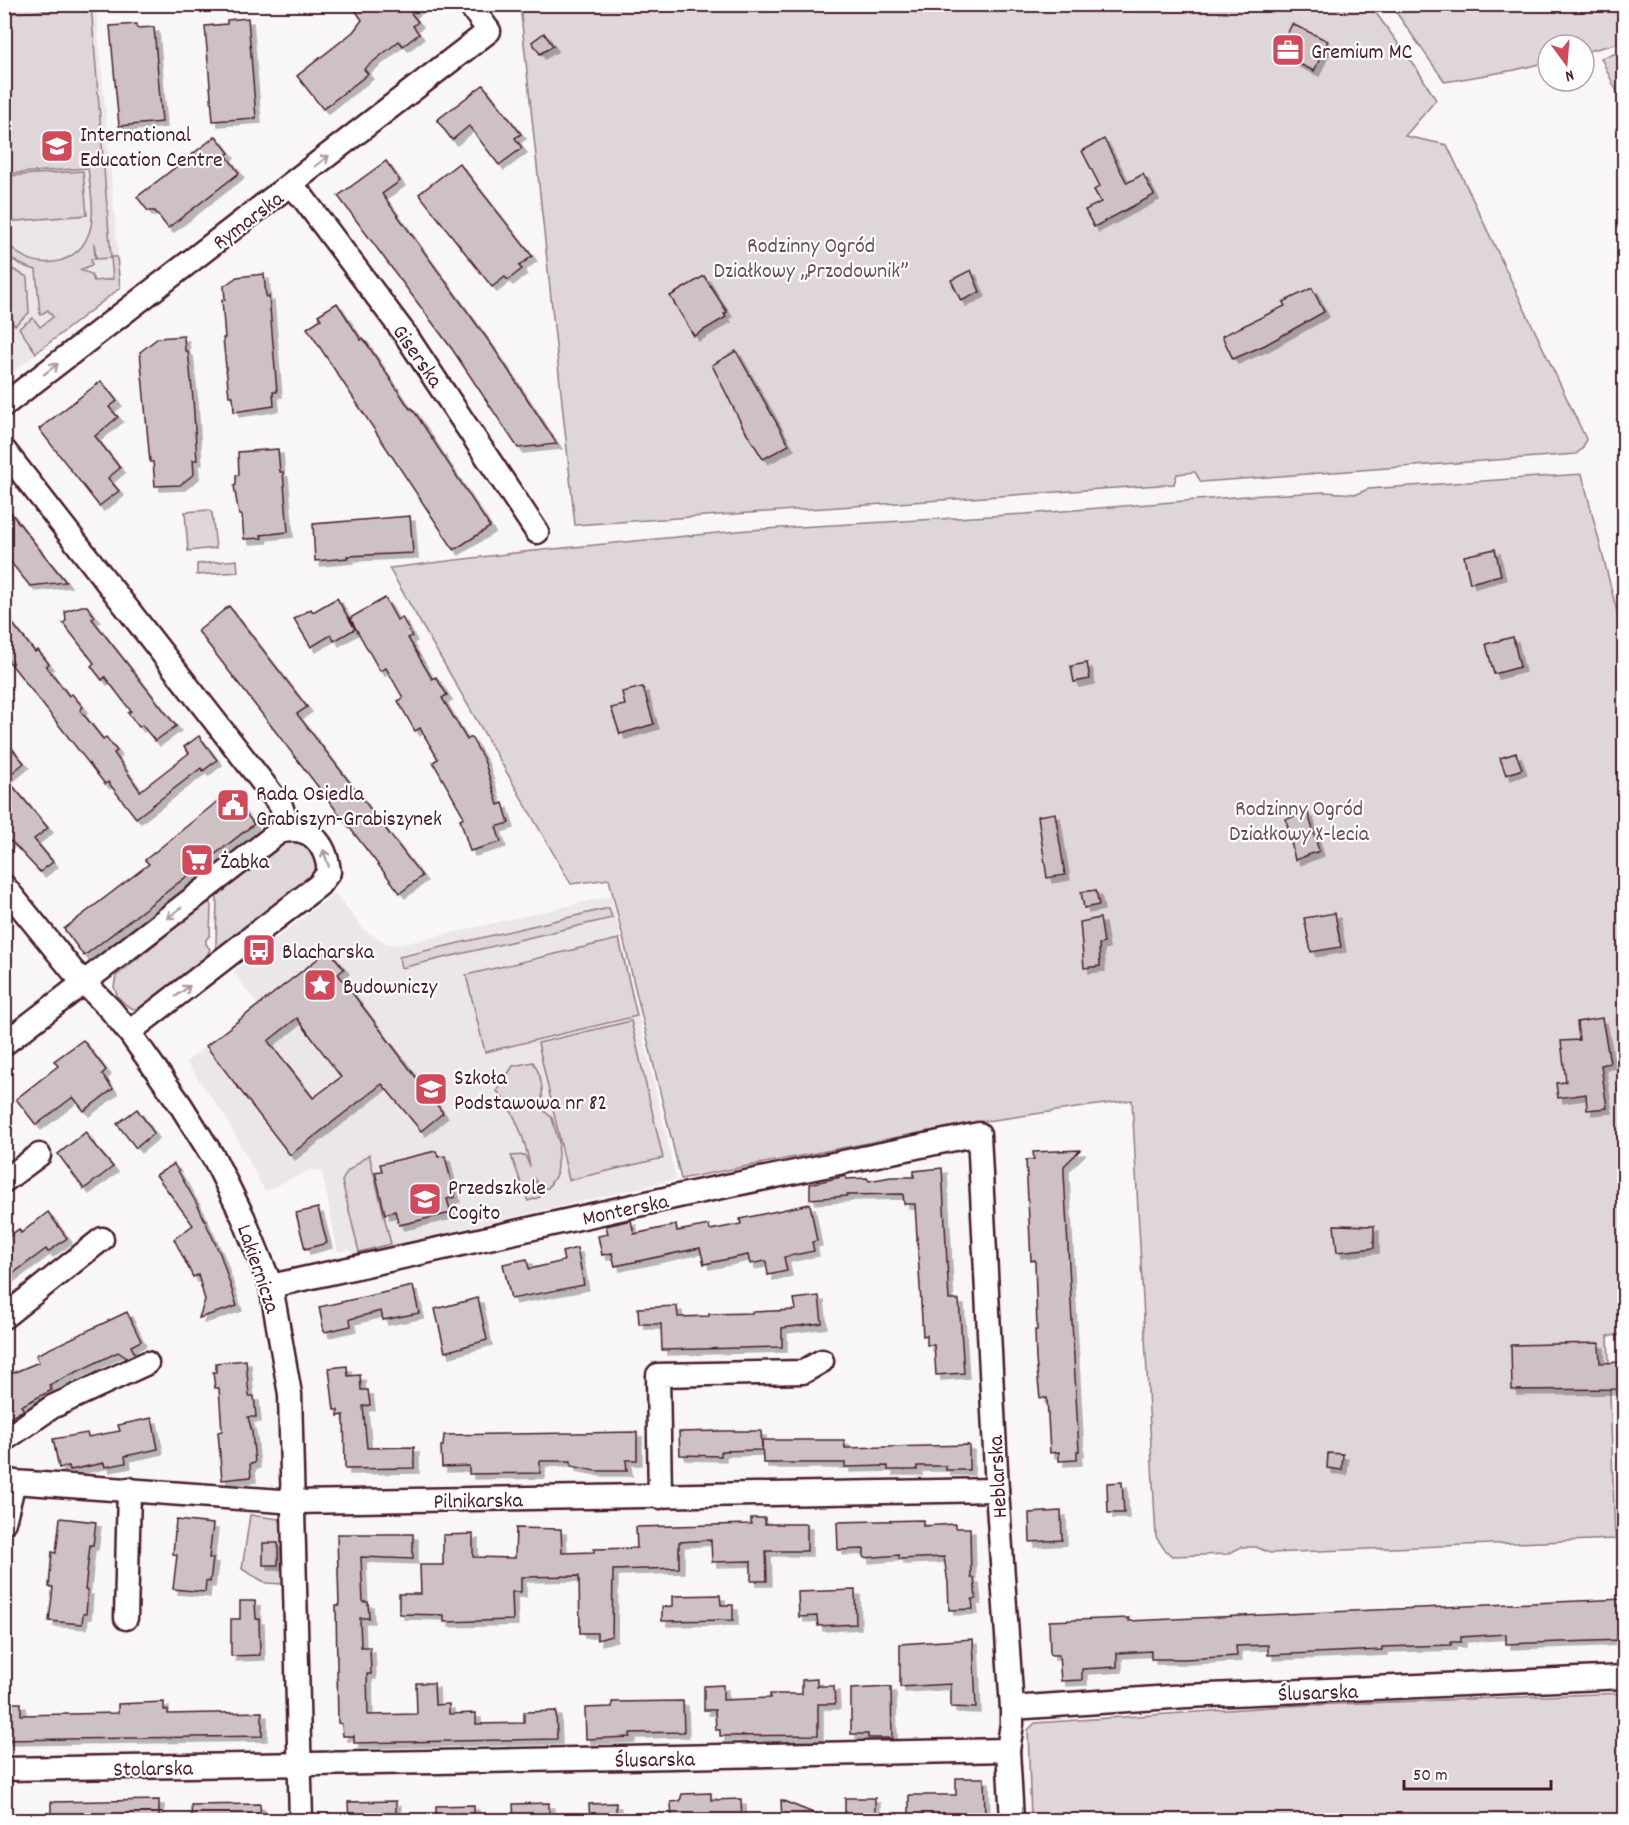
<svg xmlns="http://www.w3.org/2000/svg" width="1629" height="1825" font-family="Dekko,sans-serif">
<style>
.built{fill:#ebe6e8}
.green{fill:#ded6d9;stroke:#947a82;stroke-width:1.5;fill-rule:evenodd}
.building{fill:#cdc1c4;stroke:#4a1f2b;stroke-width:1.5;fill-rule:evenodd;filter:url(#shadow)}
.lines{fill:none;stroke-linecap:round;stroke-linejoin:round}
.minor-casing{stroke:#4a1f2b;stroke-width:27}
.minor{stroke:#fff;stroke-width:22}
.oneway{stroke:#ae9aa0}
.labels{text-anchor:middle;stroke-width:4.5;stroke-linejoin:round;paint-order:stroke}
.poi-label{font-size:22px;fill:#4a1f2b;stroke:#fff;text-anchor:start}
.street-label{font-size:22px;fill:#4a1f2b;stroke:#fff}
.park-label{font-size:22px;fill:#6f4d56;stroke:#fff}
</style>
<defs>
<filter id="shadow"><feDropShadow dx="5" dy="5" stdDeviation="0" flood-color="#0004"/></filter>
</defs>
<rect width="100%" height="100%" fill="#f8f6f7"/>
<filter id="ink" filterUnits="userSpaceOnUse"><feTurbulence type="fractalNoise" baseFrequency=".0167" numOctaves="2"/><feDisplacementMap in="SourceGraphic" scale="12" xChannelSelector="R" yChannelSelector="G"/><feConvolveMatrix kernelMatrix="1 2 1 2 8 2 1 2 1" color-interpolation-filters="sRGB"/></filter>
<g filter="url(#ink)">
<!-- built -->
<g class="built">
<polygon points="5,5 96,5 121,288 5,378"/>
<polygon points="335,893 364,930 386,943 399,945 611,896 676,1179 352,1255 350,1249 338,1252 322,1171 309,1170 265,1191 225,1116 186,1062 258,1005 233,972"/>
</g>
<!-- green -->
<g class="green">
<path d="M75 5H91L111 257H117L120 288 36 353 19 328 33 318 40 327 53 317 48 310 40 315 36 270C24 267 13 262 5 252V238C23 272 76 271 89 233 96 213 90 189 88 168L5 174V14L75 8ZM94 242 96 259 111 258 113 279 94 281 91 274 80 270 92 265 91 259H95Z"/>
<polygon points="520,5 1370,5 1417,69 1436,100 1405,136 1447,145 1586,439 1583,448 1576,454 1201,482 1195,472 1177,474 1174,484 575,525"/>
<polygon points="1391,5 1624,5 1624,42 1584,52 1584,45 1548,45 1548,62 1515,70 1445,82"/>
<polygon points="1624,51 1624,107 1601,58"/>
<polygon points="83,171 87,215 5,222 5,176"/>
<polygon points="5,265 27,277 29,313 15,325 5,317"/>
<polygon points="1582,474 1624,639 1624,1335 1608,1336 1615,1539 1270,1553 1256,1547 1241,1547 1228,1554 1172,1556 1165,1550 1156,1537 1132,1100 966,1124 681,1179 609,879 571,884 389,568 523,552 748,530 1026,514 1246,496 1324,492 1357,494 1368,489"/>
<polygon points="209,510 212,513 216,548 188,551 185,512"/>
<polygon points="237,560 238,572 197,575 197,564"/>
<path d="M289 840C307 842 322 854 315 874L218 950 216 945 217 894Z"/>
<polygon points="208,901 211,905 210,935 206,940 206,944 210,949 204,962 146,1006 139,1009 133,1009 125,1004 118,997 114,987 116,976"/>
<polygon points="609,908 612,918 401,968 399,957"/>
<polygon points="619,939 637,1016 485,1052 466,975"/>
<polygon points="631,1021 663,1158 569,1180 538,1043"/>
<path d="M533 1062C542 1075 544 1093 541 1108L552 1118 559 1143 556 1175 548 1188H541L534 1178 540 1197 528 1201 511 1156 525 1155 530 1167C526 1142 515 1111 497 1091L513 1066Z"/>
<polygon points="369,1154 391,1244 359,1252 342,1181 347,1172"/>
<polygon points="250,1515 279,1519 283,1525 284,1584 266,1583 242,1569"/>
<polygon points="1624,1693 1624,1820 1031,1820 1028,1730 1035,1723 1286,1706"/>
</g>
<!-- building -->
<g class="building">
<polygon points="351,4 422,4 411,13 418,22 413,26 419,34 403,46 399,41 364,69 368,74 323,109 297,76 353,32 362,20"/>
<polygon points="248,18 256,118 213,121 205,26 227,24 227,20"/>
<polygon points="137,24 137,28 154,27 162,122 119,126 110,26"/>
<polygon points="1292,24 1328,41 1314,71 1278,54"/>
<polygon points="544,33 553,46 540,54 532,42"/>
<polygon points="483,85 521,134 515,138 522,148 499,165 469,126 452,140 437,120"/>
<polygon points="216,136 229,153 226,155 239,173 168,228 155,211 148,211 137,197"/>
<polygon points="1104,139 1127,183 1143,174 1154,195 1094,227 1085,210 1101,202 1094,190 1100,186 1082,151"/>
<polygon points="386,161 400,181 382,194 493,347 557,444 518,448 452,349 338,196"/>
<polygon points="459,163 532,256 519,266 522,269 508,280 505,277 492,287 419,194"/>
<polygon points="971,270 980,292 961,301 951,280"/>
<polygon points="264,274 266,297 269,296 277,392 273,392 274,406 234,412 233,396 229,396 223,338 225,338 222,300 225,300 224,286 237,277"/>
<polygon points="704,276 727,312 724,314 726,317 694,336 670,296"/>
<polygon points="1312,288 1324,312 1265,345 1233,359 1222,336 1285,306 1283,302"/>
<polygon points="337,303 361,340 363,338 410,409 412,408 490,527 454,550 307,328 321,319 318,315"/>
<polygon points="184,336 185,351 188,351 193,399 197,460 193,460 194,474 180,485 155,486 153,462 150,462 140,352 158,338"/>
<polygon points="736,351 789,445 763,459 743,427 712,365"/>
<polygon points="101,381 117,401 109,407 118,417 95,436 120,468 108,478 119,491 99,506 39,429"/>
<polygon points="278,449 280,472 283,472 288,532 261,535 262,538 244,539 242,515 239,515 234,486 236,485 236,475 239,475 238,452"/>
<polygon points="4,504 40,550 66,582 30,586 4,554"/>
<polygon points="410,516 413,553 347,556 348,558 315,561 313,524"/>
<polygon points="1495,549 1501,575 1470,583 1464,556"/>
<polygon points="337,598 355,629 334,641 331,635 311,647 294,619 311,609 313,612"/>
<polygon points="385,598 397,620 402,617 412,636 408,638 432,679 436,677 447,695 442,698 467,740 471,737 484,760 498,805 503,803 509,823 496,827 501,842 470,851 460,819 464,817 433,762 438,759 420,728 415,731 398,701 403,698 386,668 380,671 350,618"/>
<polygon points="82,606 87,606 95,617 92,619 176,726 155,741 142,725 139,727 128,713 131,711 105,677 102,680 91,666 94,663 63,623 66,621 65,611"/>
<polygon points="229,606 307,707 297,714 422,876 400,893 198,631"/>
<polygon points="4,613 35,652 38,650 49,664 46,666 69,696 72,694 83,707 80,710 103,739 106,737 117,751 114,753 140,791 189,753 184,747 199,736 217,760 203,771 201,768 136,818 108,782 105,784 4,655"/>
<polygon points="1513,637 1520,667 1494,674 1486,644"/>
<polygon points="1087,663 1090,679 1074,682 1071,666"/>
<polygon points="643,687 654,724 620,734 611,708 625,705 622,692"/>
<polygon points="4,739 24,763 6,778 48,828 34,839 53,862 40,872 11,841 4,846"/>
<polygon points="1516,753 1522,769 1506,775 1500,758"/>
<polygon points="229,792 254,824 84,956 64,929 149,864 145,860"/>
<polygon points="1055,813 1065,875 1047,878 1038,816"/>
<polygon points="1308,813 1319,851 1295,860 1286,819"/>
<polygon points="1096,890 1099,905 1084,908 1081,892"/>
<polygon points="1335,913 1341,947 1311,952 1304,918"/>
<polygon points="1100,918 1104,943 1099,944 1100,966 1084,968 1080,922"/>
<path d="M329 950 344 969 338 974 443 1113 421 1131 382 1084 290 1155 206 1046ZM297 1018 341 1077 313 1098 268 1041Z"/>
<polygon points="1602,1018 1610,1063 1601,1065 1607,1108 1587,1110 1586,1094 1558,1098 1556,1083 1566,1082 1561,1041 1579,1040 1577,1022"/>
<polygon points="83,1040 106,1070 102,1074 113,1089 84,1111 73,1097 36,1125 16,1099 58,1066 54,1061"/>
<polygon points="137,1109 154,1133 136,1148 117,1124"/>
<polygon points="86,1132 91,1141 113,1167 84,1189 58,1154"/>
<polygon points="1080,1150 1064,1166 1064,1173 1079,1451 1077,1451 1077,1460 1059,1461 1059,1452 1050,1453 1047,1398 1040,1398 1036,1360 1035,1330 1037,1330 1035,1260 1031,1261 1026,1160 1034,1159 1033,1152"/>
<polygon points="436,1151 438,1157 445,1156 455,1197 447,1199 451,1213 399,1225 395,1211 385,1214 375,1172 382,1171 380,1164"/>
<polygon points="174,1164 198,1206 221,1256 237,1306 199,1318 205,1300 198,1275 193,1277 174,1239 193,1225 156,1175"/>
<polygon points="942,1168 949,1300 959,1300 964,1373 936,1375 934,1345 927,1345 927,1335 923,1336 915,1204 904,1204 903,1194 847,1195 847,1196 810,1199 810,1184 846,1176 846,1179 867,1178 869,1181 891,1177 914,1177 914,1171"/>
<polygon points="810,1204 817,1241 812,1242 814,1251 784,1257 787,1271 768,1275 766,1261 750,1264 748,1255 704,1264 700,1248 615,1266 612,1253 602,1255 598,1236 608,1234 606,1226 631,1220 634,1234 676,1225 677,1231 709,1225 710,1230 741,1224 740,1219"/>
<polygon points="318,1208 327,1243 305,1249 296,1213"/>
<polygon points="48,1212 67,1238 48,1252 46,1249 4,1280 4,1240 19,1229 21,1233"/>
<polygon points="1334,1225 1374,1226 1374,1248 1337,1252"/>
<polygon points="577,1248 584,1285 511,1299 503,1264 527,1259 529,1269 564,1261 562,1252"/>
<polygon points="413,1286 419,1313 383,1320 381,1311 350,1319 351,1326 324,1332 319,1307"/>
<polygon points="819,1296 822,1323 782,1328 782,1347 662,1350 661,1324 639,1324 638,1308 677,1306 678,1317 709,1316 709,1314 752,1313 752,1312 796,1310 794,1299"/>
<polygon points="478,1298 487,1340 445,1352 435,1309"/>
<polygon points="127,1312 141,1341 131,1346 135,1354 127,1358 118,1352 49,1385 52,1390 21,1406 24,1410 4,1421 4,1368 11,1382 8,1375 39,1362 36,1355"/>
<polygon points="1599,1343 1600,1363 1624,1362 1624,1389 1512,1390 1511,1345"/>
<polygon points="246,1360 249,1396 254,1396 256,1417 248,1417 252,1432 255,1463 250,1464 251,1477 222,1480 218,1432 222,1431 219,1388 215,1388 213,1372 216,1372 216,1363"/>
<polygon points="347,1366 348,1376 360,1375 361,1390 368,1390 370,1405 363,1406 367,1448 414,1447 414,1468 345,1469 344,1415 338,1416 338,1410 334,1410 329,1368"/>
<polygon points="152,1418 158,1449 125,1456 126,1463 105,1467 104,1463 70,1470 69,1466 59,1468 53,1439 87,1433 88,1437 120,1431 118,1425"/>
<polygon points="720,1431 761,1431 762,1450 721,1451 721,1456 680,1455 679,1432"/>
<polygon points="637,1432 637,1460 626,1460 627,1471 596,1471 571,1466 571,1461 540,1461 540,1473 469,1474 469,1466 442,1467 441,1446 443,1446 444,1435"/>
<polygon points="762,1440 844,1440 845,1448 969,1445 969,1470 946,1470 946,1466 917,1466 917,1470 888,1470 888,1466 845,1467 845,1463 763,1463"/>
<polygon points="1328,1453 1343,1454 1342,1470 1327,1468"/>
<polygon points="1122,1482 1124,1513 1108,1513 1107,1483"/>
<polygon points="1061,1511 1062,1540 1030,1542 1029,1513"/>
<polygon points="60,1518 96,1522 93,1545 90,1545 85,1590 88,1590 86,1614 83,1614 82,1624 49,1621 53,1587 49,1587 52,1552 56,1553"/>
<polygon points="751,1518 765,1518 765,1524 807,1524 807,1551 766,1551 767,1581 751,1581 751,1561 712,1562 711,1540 679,1542 679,1568 613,1570 612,1636 597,1640 597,1633 580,1633 579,1576 521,1577 521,1592 512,1592 513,1620 444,1622 444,1615 399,1614 399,1594 421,1594 420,1565 443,1565 443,1535 473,1534 473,1557 515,1558 516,1528 561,1529 562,1553 594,1552 594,1549 637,1548 636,1527 751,1524"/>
<polygon points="176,1520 213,1524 209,1558 213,1558 210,1582 206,1581 205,1592 173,1589 177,1555 173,1554"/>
<polygon points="923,1520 923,1526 955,1524 955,1528 970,1528 971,1578 974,1578 976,1599 972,1599 973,1609 949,1610 948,1583 944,1557 899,1559 899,1555 864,1558 864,1549 838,1550 837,1522"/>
<polygon points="337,1534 413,1534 413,1559 361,1557 363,1602 368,1602 369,1618 360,1618 361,1647 370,1647 371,1674 367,1674 368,1715 417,1714 416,1683 434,1683 435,1705 449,1704 449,1714 476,1713 476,1724 524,1723 524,1712 556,1711 557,1739 354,1743 354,1736 343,1736 342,1724 338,1723 336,1606 339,1606"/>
<rect x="263" y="1543" width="15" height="22"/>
<polygon points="855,1590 856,1624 818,1626 817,1616 799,1617 798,1592"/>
<polygon points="720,1595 721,1605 733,1605 733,1620 662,1621 662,1607 673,1606 673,1596"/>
<polygon points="1624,1599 1624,1629 1622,1629 1622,1640 1506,1644 1506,1634 1461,1637 1461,1642 1451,1642 1451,1645 1382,1647 1382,1650 1268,1655 1268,1645 1236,1646 1237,1656 1184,1659 1151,1659 1151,1651 1117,1653 1117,1667 1082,1669 1082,1680 1061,1681 1059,1655 1050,1655 1049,1621 1129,1618 1129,1621"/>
<polygon points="240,1601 255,1601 256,1619 259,1619 260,1655 231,1656 231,1619 240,1619"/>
<polygon points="973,1639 976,1708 951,1707 951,1684 900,1687 900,1644"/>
<polygon points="817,1679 817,1686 834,1686 835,1704 818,1704 818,1735 720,1736 720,1730 716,1730 715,1710 704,1710 704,1686 723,1685 723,1700 770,1698 770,1694 802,1694 802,1680"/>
<polygon points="891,1687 892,1738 868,1738 868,1734 851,1734 851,1689"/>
<polygon points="683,1701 684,1732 630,1733 630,1737 586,1739 585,1708 612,1707 612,1702"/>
<polygon points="164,1702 164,1710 168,1710 168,1714 262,1712 262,1736 4,1740 4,1703 21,1703 21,1715 118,1713 118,1704"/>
<polygon points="956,1778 984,1778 985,1818 975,1818 975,1821 956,1821 956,1818 909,1819 909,1795 956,1795"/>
<polygon points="711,1793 711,1800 741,1799 742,1821 672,1821 671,1802 680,1801 682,1794"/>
<rect x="845" y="1798" width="30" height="23"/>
<polygon points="159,1800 159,1821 51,1821 51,1802"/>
<polygon points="781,1800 831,1820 831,1821 782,1821"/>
<polygon points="396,1801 396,1821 349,1821 348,1802"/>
<polygon points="549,1803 549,1821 514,1821 513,1804"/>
<polygon points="616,1803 616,1821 590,1821 589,1804"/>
<polygon points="260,1804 261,1821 192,1821 191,1805"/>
<polygon points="474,1805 474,1821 436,1821 436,1806"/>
</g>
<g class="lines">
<!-- minor casing -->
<g class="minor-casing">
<g id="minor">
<polyline points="291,185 304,199 405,334 537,532"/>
<polyline points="4,405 489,31 469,4"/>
<polyline points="4,450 281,806 289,829"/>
<polyline points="4,886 73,971 111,1010 129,1032 180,1104 215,1160 243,1217 271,1286 290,1394 301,1820"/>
<path d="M4 1044 279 832C309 824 326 842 329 872L319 885 129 1032"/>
<polyline points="4,1181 39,1155"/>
<polyline points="271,1286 683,1195 979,1134 997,1490 1012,1708 1012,1724 1008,1750 1012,1820"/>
<polyline points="4,1317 102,1239"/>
<polyline points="4,1440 52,1407 147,1363"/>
<polyline points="4,1479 14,1482 295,1502 997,1490"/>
<polyline points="660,1497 658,1375 803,1372 822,1361"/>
<polyline points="4,1522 14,1482"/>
<polyline points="126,1618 129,1489"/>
<polyline points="1012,1708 1186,1696 1624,1677"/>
<polyline points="4,1769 435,1762 1008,1750"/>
</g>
</g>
<!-- minor -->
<use href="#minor" class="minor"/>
</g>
<!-- one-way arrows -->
<defs><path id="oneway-shaft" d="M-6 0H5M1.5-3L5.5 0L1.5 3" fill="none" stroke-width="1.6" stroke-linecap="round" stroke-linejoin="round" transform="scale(1.5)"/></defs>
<g class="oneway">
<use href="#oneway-shaft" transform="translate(322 161) rotate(-38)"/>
<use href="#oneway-shaft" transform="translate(51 369) rotate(-37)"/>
<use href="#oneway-shaft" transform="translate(326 858) rotate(-108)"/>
<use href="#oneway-shaft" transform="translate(174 913) rotate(142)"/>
<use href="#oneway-shaft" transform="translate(183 991) rotate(-37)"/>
</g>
</g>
<!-- icons -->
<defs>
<g id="office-square" transform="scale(1.725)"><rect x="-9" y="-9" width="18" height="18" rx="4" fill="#d1495b" stroke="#fff"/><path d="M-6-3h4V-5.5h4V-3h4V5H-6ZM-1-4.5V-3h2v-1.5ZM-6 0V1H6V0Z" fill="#fff"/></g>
<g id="school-square" transform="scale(1.725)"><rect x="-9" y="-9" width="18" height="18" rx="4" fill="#d1495b" stroke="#fff"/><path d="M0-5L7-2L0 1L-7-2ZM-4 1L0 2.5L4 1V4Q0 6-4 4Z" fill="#fff"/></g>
<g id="civic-square" transform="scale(1.725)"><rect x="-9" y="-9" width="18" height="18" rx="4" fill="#d1495b" stroke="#fff"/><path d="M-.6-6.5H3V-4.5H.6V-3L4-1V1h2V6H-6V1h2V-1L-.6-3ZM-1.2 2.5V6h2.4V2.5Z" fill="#fff"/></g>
<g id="supermarket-square" transform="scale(1.725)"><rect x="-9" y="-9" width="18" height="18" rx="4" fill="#d1495b" stroke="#fff"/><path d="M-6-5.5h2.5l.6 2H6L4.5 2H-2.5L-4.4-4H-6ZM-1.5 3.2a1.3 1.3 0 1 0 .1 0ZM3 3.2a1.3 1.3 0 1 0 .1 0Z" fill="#fff"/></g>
<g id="bus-square" transform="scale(1.725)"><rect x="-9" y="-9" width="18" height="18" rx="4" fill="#d1495b" stroke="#fff"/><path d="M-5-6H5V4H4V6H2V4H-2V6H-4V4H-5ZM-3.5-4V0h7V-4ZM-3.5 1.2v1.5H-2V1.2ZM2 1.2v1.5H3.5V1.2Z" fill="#fff"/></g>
<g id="sight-square" transform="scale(1.725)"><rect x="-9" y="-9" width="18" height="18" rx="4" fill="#d1495b" stroke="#fff"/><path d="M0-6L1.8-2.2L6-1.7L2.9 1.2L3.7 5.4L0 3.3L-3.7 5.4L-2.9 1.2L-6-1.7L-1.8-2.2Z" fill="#fff"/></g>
</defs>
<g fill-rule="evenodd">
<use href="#office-square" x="1288" y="50"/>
<use href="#school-square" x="57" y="146"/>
<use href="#civic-square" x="233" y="805"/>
<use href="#supermarket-square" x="197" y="860"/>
<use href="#bus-square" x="259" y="950"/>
<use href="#sight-square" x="320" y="985"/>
<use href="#school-square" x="431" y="1089"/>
<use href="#school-square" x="425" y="1199"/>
</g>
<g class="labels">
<!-- poi labels -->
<g class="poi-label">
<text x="1311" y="58">Gremium MC</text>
<text x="80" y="141">International<tspan x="80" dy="25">Education Centre</tspan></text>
<text x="256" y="800">Rada Osiedla<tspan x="256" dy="25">Grabiszyn-Grabiszynek</tspan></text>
<text x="220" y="868">Żabka</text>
<text x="282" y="958">Blacharska</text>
<text x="343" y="993">Budowniczy</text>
<text x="454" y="1084">Szkoła<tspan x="454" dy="25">Podstawowa nr 82</tspan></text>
<text x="448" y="1194">Przedszkole<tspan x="448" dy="25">Cogito</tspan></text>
</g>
<!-- street labels -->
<g class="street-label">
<text transform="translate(247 219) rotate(-37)" y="8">Rymarska</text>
<text transform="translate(419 355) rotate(55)" y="8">Giserska</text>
<text transform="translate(625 1208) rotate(-12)" y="8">Monterska</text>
<text transform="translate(260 1268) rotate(71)" y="8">Lakiernicza</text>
<text transform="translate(996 1477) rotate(-93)" y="8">Heblarska</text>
<text transform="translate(478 1499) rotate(-1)" y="8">Pilnikarska</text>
<text transform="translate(1318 1691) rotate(-2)" y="8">Ślusarska</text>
<text transform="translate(655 1758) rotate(-1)" y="8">Ślusarska</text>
<text transform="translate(153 1767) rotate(-1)" y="8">Stolarska</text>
</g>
<!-- park labels -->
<g class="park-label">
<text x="811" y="252">Rodzinny Ogród<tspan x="811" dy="25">Działkowy „Przodownik”</tspan></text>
<text x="1299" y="815">Rodzinny Ogród<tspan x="1299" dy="25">Działkowy X-lecia</tspan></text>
</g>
</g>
<!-- margin -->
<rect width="1629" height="1825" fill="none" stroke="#fff" stroke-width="24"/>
<rect x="12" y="12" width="1605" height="1801" fill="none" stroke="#4a1f2b" stroke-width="2" filter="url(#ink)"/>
<!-- north arrow -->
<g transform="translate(1566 63) rotate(164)"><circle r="28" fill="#ffffff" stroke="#b7a5aa" stroke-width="1.5"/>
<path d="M0-4.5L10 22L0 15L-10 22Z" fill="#d1495b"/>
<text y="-9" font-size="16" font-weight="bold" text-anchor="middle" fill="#4a1f2b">N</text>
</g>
<!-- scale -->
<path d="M1404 1780v9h147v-9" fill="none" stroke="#4a1f2b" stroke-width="3"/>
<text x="1413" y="1780" font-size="18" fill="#4a1f2b" stroke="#ffffff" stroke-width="4.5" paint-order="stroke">50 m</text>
</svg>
